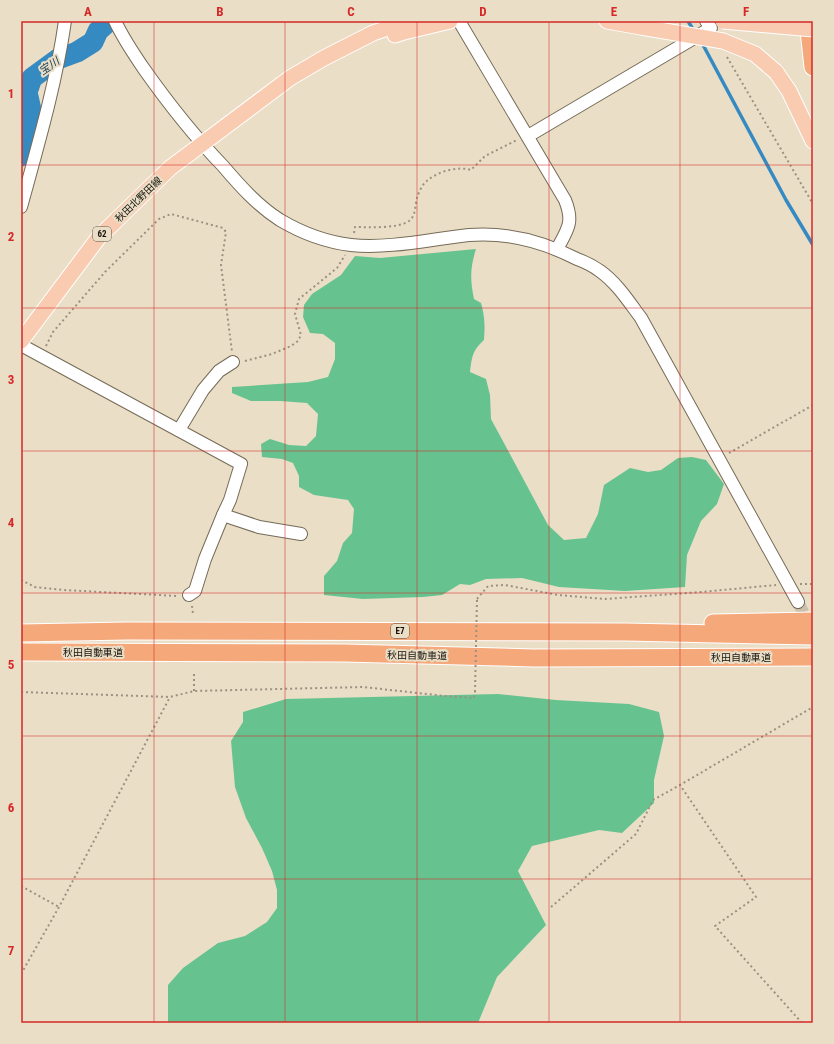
<svg xmlns="http://www.w3.org/2000/svg" width="834" height="1044" font-family="'Roboto Condensed','Noto Sans JP',sans-serif">
<style>
.forest{fill:#66c38f}
.lines{fill:none;stroke-linecap:round;stroke-linejoin:round}
.stream{stroke:#368ac2;stroke-width:3.5}
.river{stroke:#368ac2;stroke-width:21}
.minor-tunnel{stroke:#cac0ab;stroke-width:12;stroke-dasharray:12 6;stroke-linecap:butt}
.minor-casing{stroke:#756b57;stroke-width:14}
.major-casing{stroke:#fff;stroke-width:17}
.highway-casing{stroke:#fff;stroke-width:19}
.path{stroke:#9a9180;stroke-width:2;stroke-dasharray:2 3;stroke-linecap:butt}
.minor{stroke:#fff;stroke-width:12}
.major{stroke:#f9cbb0;stroke-width:15}
.highway{stroke:#f5a97b;stroke-width:17}
.major-bridge-casing{stroke:#fff;stroke-width:17;stroke-linecap:butt}
.path-bridge{stroke:#9a9180;stroke-width:2;stroke-dasharray:2 3;stroke-linecap:butt}
.major-bridge{stroke:#f9cbb0;stroke-width:15}
.grid{fill:none;stroke:#d62828;stroke-width:1;stroke-opacity:0.55}
.labels{text-anchor:middle;stroke-width:4;stroke-linejoin:round;paint-order:stroke}
.shield{fill:#eadec7;stroke:#575144;stroke-width:1}
.shield-label{font-size:9px;font-weight:bold;fill:#18140c}
.street-label{font-size:10px;fill:#18140c;stroke:#eadec7}
.water-label{font-size:11px;font-style:italic;fill:#163951;stroke:#eadec7}
.neatline{fill:none;stroke:#d62828;stroke-width:1.5}
.grid-label{font-size:13px;text-anchor:middle;font-weight:bold;fill:#d62828}
</style>
<rect width="100%" height="100%" fill="#eadec7"/>
<!-- forest -->
<g class="forest">
<path d="M476 249C470 268 470 280 474 299L481 303C485 318 485 325 484 340 472 351 472 357 470 372L486 379 490 395 491 419 548 525 564 540 586 538 598 514 604 485 630 468 648 472 661 470 678 458 692 457 706 460 724 484 717 504 701 521 687 555 685 587 625 591 559 587 522 578 486 579 470 585 460 584 442 595 423 597 363 599 324 595V576L337 561 343 543 352 533 354 509 348 500 314 495 299 487V476L293 463 282 459 262 457 261 444 270 439 289 445 306 446 316 436 318 414 307 403 280 401H251L232 393V387L308 382 328 377 335 359V343L323 334 310 333 303 317 304 305 312 294 341 275 355 256 380 258Z"/>
<polygon points="498,694 556,700 629,704 659,712 664,736 654,780 654,803 622,833 599,830 532,846 518,871 546,925 497,977 478,1023 168,1023 168,985 183,968 218,943 245,936 267,922 277,908 277,890 272,871 262,848 246,818 235,787 231,741 243,722 243,712 286,699"/>
</g>
<g class="lines">
<!-- stream -->
<g class="stream">
<polyline points="688,21 694,31"/>
<polyline points="702,43 786,200 813,245"/>
</g>
<!-- river -->
<polyline class="river" points="21,156 33,119 27,92 32,78 58,59 77,52 93,42 98,31 109,21"/>
<!-- minor-tunnel -->
<polyline class="minor-tunnel" points="798,602 810,626"/>
<!-- minor casing -->
<g class="minor-casing">
<g id="minor">
<path d="M115 21C123 38 133 53 144 69 168 103 194 136 223 166 240 186 258 206 280 220 302 233 326 242 351 245 389 249 431 239 469 235 507 232 544 242 577 259 585 262 593 266 600 271 617 283 629 302 641 318L798 602"/>
<path d="M459 21 565 200C574 222 568 229 557 249"/>
<polyline points="528,136 711,28 706,21"/>
<path d="M21 207C38 145 56 84 65 21"/>
<polyline points="21,345 241,464 230,500 223,515 205,559 195,591 189,595"/>
<polyline points="179,430 203,390 219,371 233,362"/>
<polyline points="223,515 259,527 301,534"/>
</g>
</g>
<!-- major casing -->
<g class="major-casing">
<g id="major">
<polyline points="607,21 641,27"/>
<polyline points="395,35 404,32 450,21"/>
<polyline points="776,72 789,91 813,141"/>
<polyline points="21,341 99,237 170,168 290,78 324,58 373,33 408,21"/>
</g>
</g>
<!-- highway casing -->
<g class="highway-casing">
<g id="highway">
<polyline points="808,21 813,67"/>
<polyline points="713,623 813,621"/>
<polyline points="21,633 127,631 626,632 813,636"/>
<polyline points="21,652 344,653 534,658 813,657"/>
</g>
</g>
<!-- path -->
<g class="path">
<polyline points="727,57 813,204"/>
<path d="M354 233 355 227C369 227 397 229 409 221 416 216 415 205 417 198 419 192 422 184 428 180 439 171 458 166 471 170L485 156 517 140"/>
<polyline points="46,346 53,332 105,272 159,219 171,214 223,228 226,232 221,265 232,352"/>
<polyline points="245,361 272,354 291,346 298,341 301,335 295,314 299,299 337,268 345,255"/>
<polyline points="729,453 813,405"/>
<polyline points="21,580 35,587 63,590 178,596"/>
<polyline points="800,584 813,584"/>
<polyline points="477,599 488,586 505,585 558,595 605,599 701,592 776,585"/>
<polyline points="192,606 193,614"/>
<polyline points="194,691 194,671"/>
<polyline points="21,692 170,697 194,691 363,687 445,696 474,698 475,692"/>
<polyline points="21,886 59,907"/>
<polyline points="551,907 636,834 653,800 680,785"/>
<polyline points="21,974 59,907 170,697"/>
<polyline points="802,1023 715,926 756,897 680,785 813,707"/>
</g>
<!-- minor -->
<use href="#minor" class="minor"/>
<!-- major -->
<use href="#major" class="major"/>
<!-- highway -->
<use href="#highway" class="highway"/>
<!-- major-bridge casing -->
<g class="major-bridge-casing">
<g id="major-bridge">
<polyline points="723,21 813,29"/>
<polyline points="641,27 723,41 755,54 776,72"/>
</g>
</g>
<!-- path-bridge -->
<polyline class="path-bridge" points="475,692 477,599"/>
<!-- major-bridge -->
<use href="#major-bridge" class="major-bridge"/>
</g>
<!-- grid -->
<path class="grid" d="M154 21V1023M285 21V1023M417 21V1023M549 21V1023M680 21V1023M21 165H813M21 308H813M21 451H813M21 593H813M21 736H813M21 879H813"/>
<g class="labels">
<!-- shield labels -->
<g class="shield">
<rect x="93" y="227" width="18" height="14" rx="3"/>
<rect x="391" y="624" width="18" height="14" rx="3"/>
</g>
<g class="shield-label">
<text x="102" y="237">62</text>
<text x="400" y="634">E7</text>
</g>
<!-- street labels -->
<g class="street-label">
<text transform="translate(138 199) rotate(-44)" y="4">秋田北野田線</text>
<text x="93" y="656">秋田自動車道</text>
<text transform="translate(417 655) rotate(1)" y="4">秋田自動車道</text>
<text x="741" y="661">秋田自動車道</text>
</g>
<!-- water labels -->
<g class="water-label">
<text transform="translate(49 66) rotate(-35)" y="4">宝川</text>
</g>
</g>
<!-- border -->
<rect width="834" height="1044" fill="none" stroke="#eadec7" stroke-width="44"/>
<rect x="22" y="22" width="790" height="1000" class="neatline"/>
<g class="grid-label">
<text x="88" y="16">A</text>
<text x="220" y="16">B</text>
<text x="351" y="16">C</text>
<text x="483" y="16">D</text>
<text x="614" y="16">E</text>
<text x="746" y="16">F</text>
<text x="11" y="98">1</text>
<text x="11" y="241">2</text>
<text x="11" y="384">3</text>
<text x="11" y="527">4</text>
<text x="11" y="669">5</text>
<text x="11" y="812">6</text>
<text x="11" y="955">7</text>
</g>
</svg>
